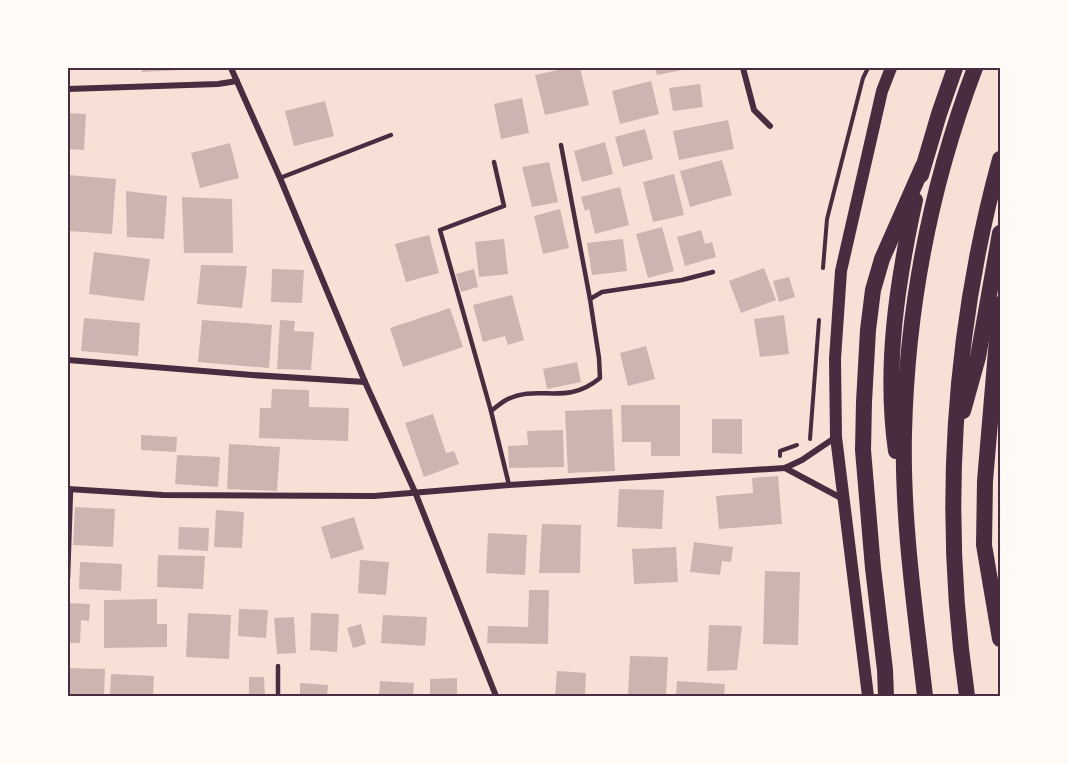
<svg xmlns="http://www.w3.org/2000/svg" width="1068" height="764" font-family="'Open Sans',sans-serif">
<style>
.building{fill:#ccb4b1}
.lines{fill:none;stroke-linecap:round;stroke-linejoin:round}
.path{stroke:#4a2c40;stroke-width:4}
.service{stroke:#4a2c40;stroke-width:4.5}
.minor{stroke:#4a2c40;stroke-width:6}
.secondary{stroke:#4a2c40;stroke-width:12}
.trunk{stroke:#4a2c40;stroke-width:16}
.neatline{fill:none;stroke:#4a2c40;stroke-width:2}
</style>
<rect width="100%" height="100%" fill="#f7e1d7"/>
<!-- building -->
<g class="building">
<polygon points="142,68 181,68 182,70 142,72"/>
<polygon points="567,68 580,68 589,105 545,115 535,75"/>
<polygon points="655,68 687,68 687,69 657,75"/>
<polygon points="651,81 659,114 620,124 612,91"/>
<polygon points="700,84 703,107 673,111 669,88"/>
<polygon points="522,98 529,133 501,139 494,104"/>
<polygon points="325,101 334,136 294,146 285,111"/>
<polygon points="68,113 86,114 84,150 68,149"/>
<polygon points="728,120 734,149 679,160 673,131"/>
<polygon points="645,129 653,159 623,167 615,137"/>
<polygon points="605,142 613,174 582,182 574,151"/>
<polygon points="230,143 239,178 200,188 191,153"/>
<polygon points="722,160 732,195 690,207 680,171"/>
<polygon points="549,162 558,202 532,207 522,167"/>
<polygon points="674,174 684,215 653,222 643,182"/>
<polygon points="68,175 116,179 112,234 68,231"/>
<polygon points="620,187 629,225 595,234 589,209 585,211 581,197"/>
<polygon points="126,191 167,196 164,239 127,237"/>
<polygon points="182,197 232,199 233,253 184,253"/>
<polygon points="560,209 569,248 543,254 534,216"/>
<polygon points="662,227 674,271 648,278 636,234"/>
<polygon points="701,230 705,244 712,242 716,257 685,266 677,237"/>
<polygon points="429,235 439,273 406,282 395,244"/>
<polygon points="504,239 508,274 479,277 475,242"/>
<polygon points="623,239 627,271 592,275 587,243"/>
<polygon points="94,252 150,259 144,301 89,294"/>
<polygon points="201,265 247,266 242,308 197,304"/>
<polygon points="764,268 776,300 741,313 729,281"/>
<polygon points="272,269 304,270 302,303 271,302"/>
<polygon points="474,269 478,287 461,292 456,274"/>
<polygon points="789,277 795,297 779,302 773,281"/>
<polygon points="512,295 524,340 508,345 505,336 483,342 473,305"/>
<polygon points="450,308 463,347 403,367 390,328"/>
<polygon points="784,315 789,354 760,357 754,319"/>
<polygon points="84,318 140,323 138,356 81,351"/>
<polygon points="202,320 272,325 269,368 198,362"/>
<polygon points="280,320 295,321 294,331 314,332 311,370 277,369"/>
<polygon points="646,346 655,379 628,386 620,353"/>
<polygon points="577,362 581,382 547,389 543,369"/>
<polygon points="272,389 309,390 309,407 349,408 348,441 259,438 260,408 271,408"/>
<polygon points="621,405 680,405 680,456 651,456 651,442 622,442"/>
<polygon points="612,409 615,471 568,473 565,411"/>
<polygon points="433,414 446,453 454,451 459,464 424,477 405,423"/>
<polygon points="712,419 742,419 742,454 712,453"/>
<polygon points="563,430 564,467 509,468 508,446 528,445 527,431"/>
<polygon points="141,435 177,437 176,452 141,450"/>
<polygon points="229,444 280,447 277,491 227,489"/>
<polygon points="177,455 220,457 218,487 175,484"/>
<polygon points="778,476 782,524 719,529 716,496 753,493 752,478"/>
<polygon points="619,489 664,490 662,529 617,527"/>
<polygon points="75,507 115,509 113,547 73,545"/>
<polygon points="216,510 244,512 242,548 214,547"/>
<polygon points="354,517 364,549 331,559 321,527"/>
<polygon points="542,524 581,525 580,573 539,573"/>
<polygon points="179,527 209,528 208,551 178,549"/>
<polygon points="488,533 527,535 525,575 486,573"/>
<polygon points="694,542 733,547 731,562 722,561 720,575 690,572"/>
<polygon points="676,547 678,582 634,584 632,549"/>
<polygon points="158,555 205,556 203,589 157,587"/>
<polygon points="360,560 389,562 386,595 358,593"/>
<polygon points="80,562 122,564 121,591 79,589"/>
<polygon points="765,571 800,572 798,645 763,644"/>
<polygon points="529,590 549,590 548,644 487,643 488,626 528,627"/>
<polygon points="157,599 157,624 167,624 167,647 104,648 104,600"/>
<polygon points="68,603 90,604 89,621 81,620 80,643 68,643"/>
<polygon points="239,609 268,610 266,638 238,636"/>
<polygon points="188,613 231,615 229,659 186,657"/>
<polygon points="311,613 339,614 337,652 310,650"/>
<polygon points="383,615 427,617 425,646 381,643"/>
<polygon points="294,617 296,653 277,654 274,618"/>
<polygon points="361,624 366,644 353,648 347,628"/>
<polygon points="709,625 742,626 737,670 707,671"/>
<polygon points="630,656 668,657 666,696 628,695"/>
<polygon points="68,668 105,669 104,696 68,696"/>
<polygon points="557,671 586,673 585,696 555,696"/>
<polygon points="111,674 154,676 153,696 110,696"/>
<polygon points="249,677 264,677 265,696 233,696 233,695 249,694"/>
<polygon points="457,678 457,696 430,696 430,679"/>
<polygon points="380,681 414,683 413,696 379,696"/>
<polygon points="677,681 725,684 724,696 676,696"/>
<polygon points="300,683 328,685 327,696 300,696"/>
</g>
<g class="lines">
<!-- path -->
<g class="path">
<polyline points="823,268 827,219 863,78 868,68"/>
<polyline points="810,439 819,320"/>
<polyline points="780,456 780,451 797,445"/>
</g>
<!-- service -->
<g class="service">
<polyline points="280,178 391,135"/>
<polyline points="590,299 602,292 682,280 713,272"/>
<polyline points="491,411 440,230 504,206 494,162"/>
<path d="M509 485 491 411C496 407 501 403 506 400 539 383 565 407 600 378L599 358 590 299 561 145"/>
<polyline points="68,578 71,489"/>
<polyline points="278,666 278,696"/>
</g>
<!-- minor -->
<g class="minor">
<polyline points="231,68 280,178 365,382 415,492 496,696"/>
<polyline points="743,68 754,110 770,126"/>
<polyline points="68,89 218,84 237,81"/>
<polyline points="68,360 252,375 365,382"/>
<polyline points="785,468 843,499"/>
<polyline points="68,489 163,495 374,496 509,485 785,468 802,460 836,437"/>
</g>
<!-- secondary -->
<polyline class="secondary" points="868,696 836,437 835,359 841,271 882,91 891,68"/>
<!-- trunk -->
<g class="trunk">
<polyline points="921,175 939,114 955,68"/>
<polyline points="1000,304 985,481 984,545 1000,639"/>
<polyline points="963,411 978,357 1000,233"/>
<path d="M896 451C884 367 897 283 915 200"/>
<polyline points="886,696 885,670 873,568 863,450 864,402 868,330 873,290 882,259 923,166"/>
<path d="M925 696C915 609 902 521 904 433 907 308 931 184 975 68"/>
<path d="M967 696C941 517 952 334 1000 159"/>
</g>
</g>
<!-- border -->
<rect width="1068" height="764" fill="none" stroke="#fffaf5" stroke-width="138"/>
<rect x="69" y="69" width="930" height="626" class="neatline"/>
</svg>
